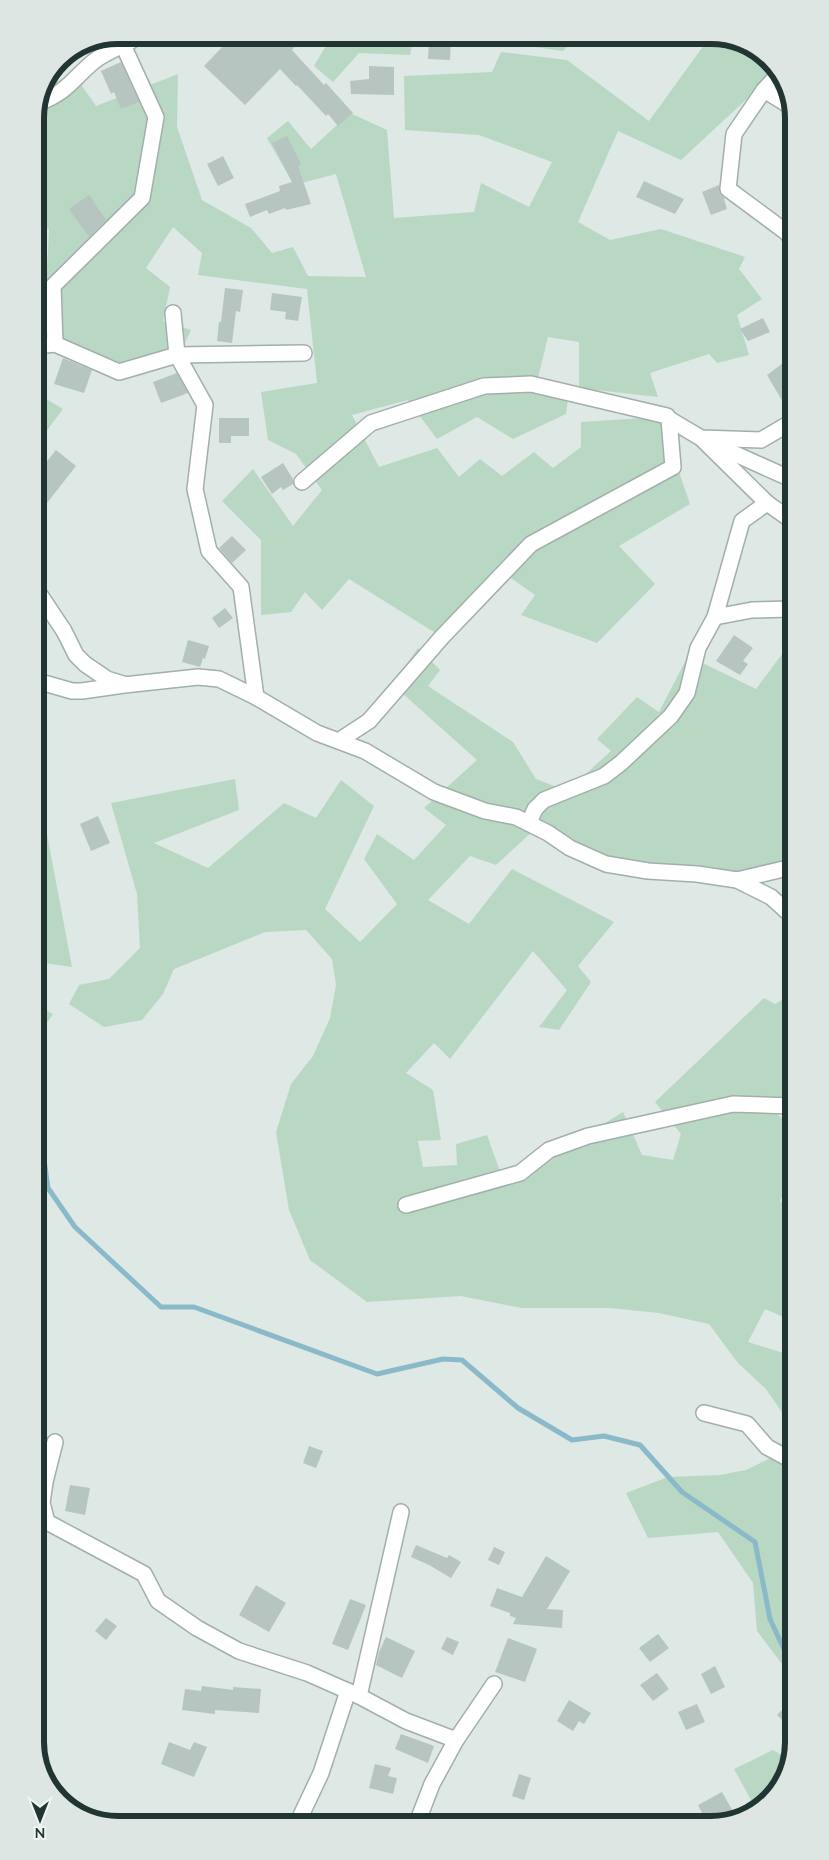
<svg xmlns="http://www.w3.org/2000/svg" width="829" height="1860" font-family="Mulish,sans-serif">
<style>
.green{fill:#b9d8c3}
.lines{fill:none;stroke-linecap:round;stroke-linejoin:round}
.stream{stroke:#8abac9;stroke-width:5}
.building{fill:#b7c5c0}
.street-casing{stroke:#a2afab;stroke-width:18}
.street{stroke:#fff;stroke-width:15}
.rim{fill:none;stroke:#213632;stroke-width:6}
</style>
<rect width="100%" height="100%" fill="#dee8e4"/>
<!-- green -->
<g class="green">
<polygon points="703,35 717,35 761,52 776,72 681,160 618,131 578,222 610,240 661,229 745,257 739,269 762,299 737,315 749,355 717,363 709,354 650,373 658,397 579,388 579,342 548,337 538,378 570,384 566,414 513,439 477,417 437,439 408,400 352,415 379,467 437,448 459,477 480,459 502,476 534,452 553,468 581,447 581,422 660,417 690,504 619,546 655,584 597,643 521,615 535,595 498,569 437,634 349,579 322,610 305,592 291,612 261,615 261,540 222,501 253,469 293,526 322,490 296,454 268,440 261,392 317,383 307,289 198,275 202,253 173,227 146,268 170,287 163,321 191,330 182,349 129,366 51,335 36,375 36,303 45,310 49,229 35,227 35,113 47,87 73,73 96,106 178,74 177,127 202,200 251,228 272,253 293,247 308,276 366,277 336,174 294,185 267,138 288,121 311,149 350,113 387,130 394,218 474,212 481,183 529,207 552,162 479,135 405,130 404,76 492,72 501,52 567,60 649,121 707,41"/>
<polygon points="483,37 577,37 563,51 493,41"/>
<polygon points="414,38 410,55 359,53 333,82 314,66 330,39"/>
<polygon points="36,393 63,409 36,445"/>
<polygon points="788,530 791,531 791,602 788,599"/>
<polygon points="791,642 792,865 764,878 609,872 535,829 496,865 470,856 428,900 469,924 512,869 614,922 578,966 591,982 559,1030 539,1027 567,990 533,951 450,1059 434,1043 406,1073 433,1090 441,1140 418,1141 423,1167 457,1165 456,1144 487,1135 502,1177 543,1161 623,1112 642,1155 673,1160 681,1134 655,1102 764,998 775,1004 792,994 792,1094 785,1093 775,1112 792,1128 792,1179 780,1201 793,1213 793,1321 765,1309 748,1342 793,1356 794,1680 757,1631 753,1583 718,1532 648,1538 626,1493 668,1477 720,1475 746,1470 787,1450 787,1420 766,1389 738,1363 709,1324 659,1313 610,1308 522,1308 461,1296 367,1302 310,1260 289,1210 276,1132 291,1084 313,1056 330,1018 336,985 332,959 306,930 265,932 174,969 163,994 142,1020 104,1027 69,1004 79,985 109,979 140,948 137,894 111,803 235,779 239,810 154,843 208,868 284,803 316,818 341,780 374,806 325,909 360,942 397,904 364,859 377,834 414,860 446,825 424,808 477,760 392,684 418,648 440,670 428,686 513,742 536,779 567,791 611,751 597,739 637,697 659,712 688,656 756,689"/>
<polygon points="46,829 72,967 37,962 37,836"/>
<polygon points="38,1006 53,1014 38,1036"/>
<polygon points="773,1750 788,1759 777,1792 738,1821 729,1821 751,1800 734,1769"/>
</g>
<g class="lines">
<!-- stream -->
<polyline class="stream" points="38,1142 42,1145 48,1188 75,1227 161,1307 194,1307 377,1374 443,1359 462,1360 518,1408 572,1440 604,1436 640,1445 682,1492 755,1542 770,1619 794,1671"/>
</g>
<!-- building -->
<g class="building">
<polygon points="429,38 451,38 450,60 428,59"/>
<polygon points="301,39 292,50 324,85 326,83 353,113 338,126 328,114 326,116 297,85 296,86 280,69 245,105 204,66 229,40"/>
<polygon points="121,62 139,102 121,109 114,92 111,94 101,71"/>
<polygon points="369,66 394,67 394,95 351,94 350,81 369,79"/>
<polygon points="287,136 301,164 298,166 311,204 286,210 285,208 269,214 267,210 250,217 245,204 280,191 279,186 292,182 272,143"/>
<polygon points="223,156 234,178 218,186 207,164"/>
<polygon points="644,181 684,199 675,214 636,197"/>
<polygon points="719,185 719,192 725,199 724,199 727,209 711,215 702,192"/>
<polygon points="89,195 106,220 89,237 69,209"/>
<polygon points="225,288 243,290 240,312 236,311 232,343 217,341 219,322 221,322"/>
<polygon points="272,293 302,297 298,321 285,319 286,312 270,310"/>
<polygon points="763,318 770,332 748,341 740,329"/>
<polygon points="63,358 92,370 84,393 54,384"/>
<polygon points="783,363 790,376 790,414 767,375"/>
<polygon points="177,373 188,393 161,403 153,382"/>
<polygon points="219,418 249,418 249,436 231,436 231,443 219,443"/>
<polygon points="56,450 76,466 36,517 36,475"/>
<polygon points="283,463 293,479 293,484 283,490 281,487 272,494 261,477"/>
<polygon points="232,536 246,550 232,563 219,548"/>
<polygon points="225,608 233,618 219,628 212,618"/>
<polygon points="734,635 753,648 743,661 748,664 740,675 716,661"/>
<polygon points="188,640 209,646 205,659 203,658 200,667 182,662"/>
<polygon points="98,816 110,843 91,851 80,824"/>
<polygon points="309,1446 323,1451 316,1468 303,1463"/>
<polygon points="70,1485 90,1488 85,1515 65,1511"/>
<polygon points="416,1545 447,1558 449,1555 461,1562 451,1578 429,1565 411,1557"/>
<polygon points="494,1547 505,1552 499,1565 488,1560"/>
<polygon points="546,1556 570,1571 547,1609 563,1610 562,1628 513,1624 516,1618 510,1616 510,1613 490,1606 497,1588 522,1597"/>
<polygon points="256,1585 286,1603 269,1632 239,1615"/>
<polygon points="350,1599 366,1605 348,1650 332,1644"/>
<polygon points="106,1618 117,1626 106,1640 95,1631"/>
<polygon points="658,1634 669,1648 650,1662 639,1648"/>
<polygon points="386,1637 415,1651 402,1678 376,1665 379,1652"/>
<polygon points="447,1637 459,1642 453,1655 441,1649"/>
<polygon points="508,1638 537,1649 525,1682 495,1672"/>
<polygon points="715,1666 725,1687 711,1694 701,1674"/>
<polygon points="657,1673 669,1689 653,1701 640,1685"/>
<polygon points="202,1686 233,1690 233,1687 261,1689 259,1713 215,1710 215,1714 182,1710 185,1689 201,1691"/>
<polygon points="794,1698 794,1732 777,1715"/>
<polygon points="569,1700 591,1713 584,1724 579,1721 573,1731 557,1721"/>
<polygon points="697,1704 705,1722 686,1730 678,1712"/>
<polygon points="401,1734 434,1746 428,1763 395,1749"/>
<polygon points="169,1742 190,1750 194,1742 207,1747 194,1777 161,1764"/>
<polygon points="375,1764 391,1768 388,1776 397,1778 393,1794 369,1788"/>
<polygon points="519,1774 531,1778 524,1800 512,1796"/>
<polygon points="722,1792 734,1813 719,1821 706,1821 698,1805"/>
</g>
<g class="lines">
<!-- street casing -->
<g class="street-casing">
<g id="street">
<polyline points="778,75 764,90 734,134 728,189 786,232 790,237"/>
<polyline points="764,90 790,106"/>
<path d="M40 102C66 93 73 79 93 62 101 55 113 50 123 45"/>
<polyline points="173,313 177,355 205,405 195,489 209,551 241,587 256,697"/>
<polyline points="55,344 53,286 142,198 156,117 123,45 131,41"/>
<polyline points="36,346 55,344 119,372 177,355 304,353"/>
<polyline points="701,438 767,503 791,520"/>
<polyline points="711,443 791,479"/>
<polyline points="302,482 371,423 484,386 531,384 667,416 669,419"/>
<polyline points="36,589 64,631 76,655 85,664 107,679 123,684"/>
<polyline points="715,617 752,610 791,609"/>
<polyline points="37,681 72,691 82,691 124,685 198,677 219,679 256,697 317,733 365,751 434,792 485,811 516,817 548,833 570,848 606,864 648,871 697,874 737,880 771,897 792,916"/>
<polyline points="340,740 369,721 442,637 531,544 673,467 669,419 701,438 761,440 790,423"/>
<polyline points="529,823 535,809 544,800 604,776 621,763 671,716 687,693 698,648 715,617 742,521 767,503"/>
<polyline points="737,880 792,867"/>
<polyline points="406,1205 520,1173 549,1150 588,1136 733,1104 792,1106"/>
<polyline points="704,1413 747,1424 767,1447 793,1461"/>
<polyline points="55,1442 45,1482 42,1503 47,1522 144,1574 158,1601 197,1628 239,1651 307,1673 359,1696 406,1721 456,1740"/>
<polyline points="359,1696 401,1512"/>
<polyline points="417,1823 432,1784 456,1740 494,1684"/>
<polyline points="297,1824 321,1773 348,1691"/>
</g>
</g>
<!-- street -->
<use href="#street" class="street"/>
</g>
<!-- crop -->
<path d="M0 0H829V1860H0ZM118 44H711A74 74 0 0 1 785 118V1742A74 74 0 0 1 711 1816H118A74 74 0 0 1 44 1742V118A74 74 0 0 1 118 44Z" fill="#dee6e3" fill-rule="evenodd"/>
<path class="rim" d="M118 44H711A74 74 0 0 1 785 118V1742A74 74 0 0 1 711 1816H118A74 74 0 0 1 44 1742V118A74 74 0 0 1 118 44Z"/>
<!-- north arrow -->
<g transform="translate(40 1820) rotate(180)" stroke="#eef5f2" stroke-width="4" paint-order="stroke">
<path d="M0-4L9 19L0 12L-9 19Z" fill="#213632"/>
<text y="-8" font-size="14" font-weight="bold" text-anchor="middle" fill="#213632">N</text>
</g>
</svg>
